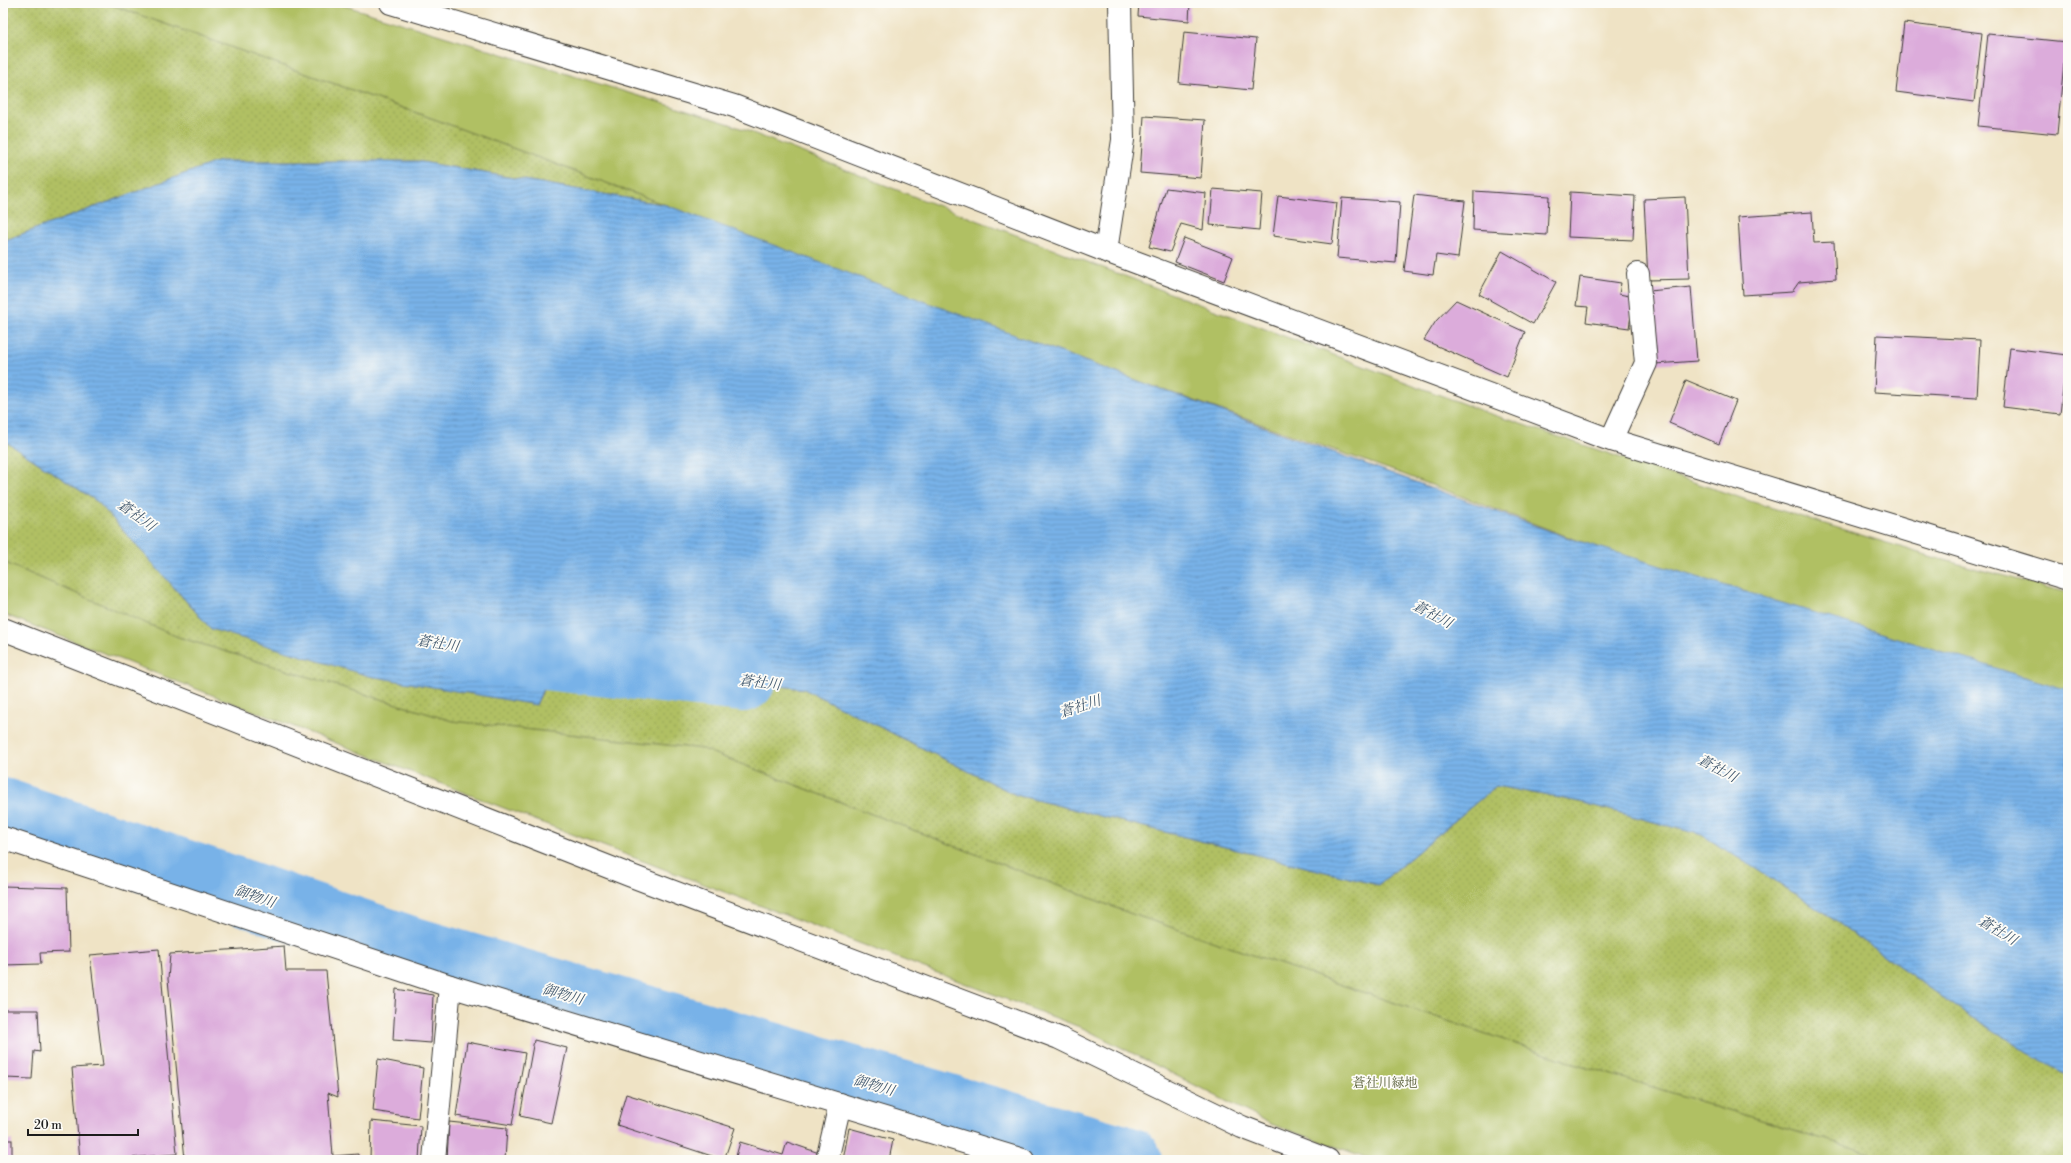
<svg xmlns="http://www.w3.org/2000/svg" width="2071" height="1163" font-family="'Libre Bodoni','Noto Serif JP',serif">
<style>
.grass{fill:url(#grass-dots);stroke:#666e40}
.park{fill:#b0c063;stroke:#666e40}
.water{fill:url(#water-rules);stroke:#4a6782}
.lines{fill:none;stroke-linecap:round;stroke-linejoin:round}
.river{stroke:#78b2e8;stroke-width:66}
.building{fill:#dcacdb}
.minor-casing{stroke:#3c3a35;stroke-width:24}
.minor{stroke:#fff;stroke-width:22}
.labels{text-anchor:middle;stroke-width:3.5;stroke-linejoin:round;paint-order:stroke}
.park-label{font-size:13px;fill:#575e38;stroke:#fdfcf7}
.water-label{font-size:14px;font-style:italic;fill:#41586e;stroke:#fdfcf7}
</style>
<defs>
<pattern id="grass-dots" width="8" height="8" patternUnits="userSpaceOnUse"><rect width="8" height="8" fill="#b0c063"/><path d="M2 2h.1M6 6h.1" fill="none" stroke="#97a455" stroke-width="1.8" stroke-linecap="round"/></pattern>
<pattern id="water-rules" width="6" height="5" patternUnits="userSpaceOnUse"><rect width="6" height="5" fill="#78b2e8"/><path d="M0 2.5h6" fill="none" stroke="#6798c6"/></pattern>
</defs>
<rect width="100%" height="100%" fill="#fdfcf7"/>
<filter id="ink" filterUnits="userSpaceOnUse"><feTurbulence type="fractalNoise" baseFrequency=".025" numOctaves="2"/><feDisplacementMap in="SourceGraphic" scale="8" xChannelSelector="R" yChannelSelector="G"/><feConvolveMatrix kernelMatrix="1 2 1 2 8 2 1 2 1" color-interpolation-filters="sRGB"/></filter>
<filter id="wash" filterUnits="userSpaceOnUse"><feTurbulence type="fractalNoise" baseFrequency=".012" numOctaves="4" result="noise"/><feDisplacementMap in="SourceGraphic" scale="16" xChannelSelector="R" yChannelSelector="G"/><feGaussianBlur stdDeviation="0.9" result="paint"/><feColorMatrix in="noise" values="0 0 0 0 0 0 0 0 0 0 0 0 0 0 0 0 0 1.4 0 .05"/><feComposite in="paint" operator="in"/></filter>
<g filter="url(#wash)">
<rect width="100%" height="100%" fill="#efe3c5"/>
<!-- grass -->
<g class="grass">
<polygon points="3,3 106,3 437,120 666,205 417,161 219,161 3,241"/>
<polygon points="3,440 98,502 211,629 536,705 559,657 804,689 1016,795 1378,885 1496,786 1580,802 1702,835 1813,905 1955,1006 2068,1077 2068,1160 1893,1160 1557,1058 1129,913 702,749 452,721 178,637 3,562"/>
</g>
<!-- park -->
<g class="park">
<polygon points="106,3 336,3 730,124 910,195 1485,412 1753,502 1933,557 2068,593 2068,692 1611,553 1405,475 1144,383 984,324 797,259 666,205 437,120"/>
<polygon points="3,562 178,637 452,721 702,749 1129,913 1557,1058 1893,1160 1374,1160 1271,1124 1085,1029 527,817 3,614"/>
</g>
<!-- water -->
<polygon class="water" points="219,161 417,161 666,205 1122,375 1569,538 2068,690 2068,1077 1955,1006 1813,905 1702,835 1580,802 1496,786 1378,885 1016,795 804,689 557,657 536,705 369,676 211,629 98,502 3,440 3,241"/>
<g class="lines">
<!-- river -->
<g class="river">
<polyline points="466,648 743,679"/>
<polyline points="3,811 410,949 1129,1160"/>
</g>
</g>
<g id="blocks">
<!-- building -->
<g class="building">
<polygon points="1139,3 1190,3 1189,21 1138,16"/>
<polygon points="1904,23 1982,33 1974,102 1896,92"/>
<polygon points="1184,32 1256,39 1251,90 1179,83"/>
<polygon points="1988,34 2066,42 2057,134 1978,126"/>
<polygon points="1144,116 1205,120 1201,178 1140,173"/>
<polygon points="1166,188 1206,193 1203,230 1181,224 1170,252 1149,247"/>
<polygon points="1213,189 1262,193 1259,230 1210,225"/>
<polygon points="1474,191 1549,196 1547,235 1473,230"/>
<polygon points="1570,192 1635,196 1633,240 1568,237"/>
<polygon points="1414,195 1465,201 1458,258 1436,255 1433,275 1404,271"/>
<polygon points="1278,196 1337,203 1332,244 1273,236"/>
<polygon points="1685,197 1689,279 1648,280 1644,199"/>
<polygon points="1342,198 1400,202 1396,263 1337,258"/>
<polygon points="1812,212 1814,243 1834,242 1836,279 1799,282 1792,292 1743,295 1738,217"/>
<polygon points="1184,238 1233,257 1224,281 1175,262"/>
<polygon points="1502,251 1556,282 1533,324 1479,294"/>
<polygon points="1580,277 1621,283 1619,294 1634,297 1629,328 1586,322 1588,307 1576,306"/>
<polygon points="1691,287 1697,361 1655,364 1649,291"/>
<polygon points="1456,300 1525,332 1507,377 1424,340 1436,321"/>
<polygon points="1877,335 1980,340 1977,398 1874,392"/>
<polygon points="2010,348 2067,355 2060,414 2003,407"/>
<polygon points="1686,380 1736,401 1719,444 1669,423"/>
<polygon points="3,886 67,888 69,952 40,953 41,964 3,965"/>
<polygon points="284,946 286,971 326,971 338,1097 328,1093 333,1156 358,1154 358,1160 185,1160 168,979 170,954"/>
<polygon points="159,949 177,1154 105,1160 80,1160 72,1068 103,1066 90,955"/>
<polygon points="396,989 433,995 431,1043 393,1040"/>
<polygon points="3,1010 38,1010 40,1052 34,1051 32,1079 4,1078"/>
<polygon points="534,1040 567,1048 551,1123 520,1116"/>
<polygon points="467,1042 525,1053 512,1125 456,1116"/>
<polygon points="378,1059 423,1068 418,1118 373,1111"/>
<polygon points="626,1094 735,1128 724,1160 617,1125"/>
<polygon points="371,1121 421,1126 419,1160 370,1160"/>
<polygon points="449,1122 507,1128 505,1160 447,1160"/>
<polygon points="849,1128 893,1140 889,1160 843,1160"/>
<rect x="3" y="1140" width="9" height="20"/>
<polygon points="740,1142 783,1155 787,1142 822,1154 820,1160 735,1160"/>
</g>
</g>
</g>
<g filter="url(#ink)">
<use href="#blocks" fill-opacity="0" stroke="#3c3a35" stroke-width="1"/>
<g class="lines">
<!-- minor casing -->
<g class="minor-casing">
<g id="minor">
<polyline points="391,3 734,106 1106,251 1605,438 2068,579"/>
<polyline points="1106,251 1123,140 1120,3"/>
<polyline points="1611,440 1646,363 1638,274"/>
<polyline points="3,629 629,875 1059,1038 1242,1127 1328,1160"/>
<polyline points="3,838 450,986 1023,1160"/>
<polyline points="434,1160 450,986"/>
<polyline points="827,1160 840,1104"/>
</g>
</g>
<!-- minor -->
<use href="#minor" class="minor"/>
</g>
</g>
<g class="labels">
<!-- park labels -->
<g class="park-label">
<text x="1385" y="1087">蒼社川緑地</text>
</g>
<!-- water labels -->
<g class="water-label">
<text transform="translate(137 515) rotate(36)" y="5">蒼社川</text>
<text transform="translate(1433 614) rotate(28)" y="5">蒼社川</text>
<text transform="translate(438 643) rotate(9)" y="5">蒼社川</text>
<text transform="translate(760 682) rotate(7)" y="5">蒼社川</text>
<text transform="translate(1080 706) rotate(-18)" y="5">蒼社川</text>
<text transform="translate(1718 768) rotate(28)" y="5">蒼社川</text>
<text transform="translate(255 896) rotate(19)" y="5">御物川</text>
<text transform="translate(1998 930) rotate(31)" y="5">蒼社川</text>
<text transform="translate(563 994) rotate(16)" y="5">御物川</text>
<text transform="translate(874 1085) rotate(16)" y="5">御物川</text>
</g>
</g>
<!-- margin -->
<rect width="2071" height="1163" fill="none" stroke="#fdfcf7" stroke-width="16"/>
<!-- scale -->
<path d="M28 1129v6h110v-6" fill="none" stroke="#1c1c1c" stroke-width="2"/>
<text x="34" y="1129" font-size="12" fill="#1c1c1c" stroke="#fdfcf7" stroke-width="3" paint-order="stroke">20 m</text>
</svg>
